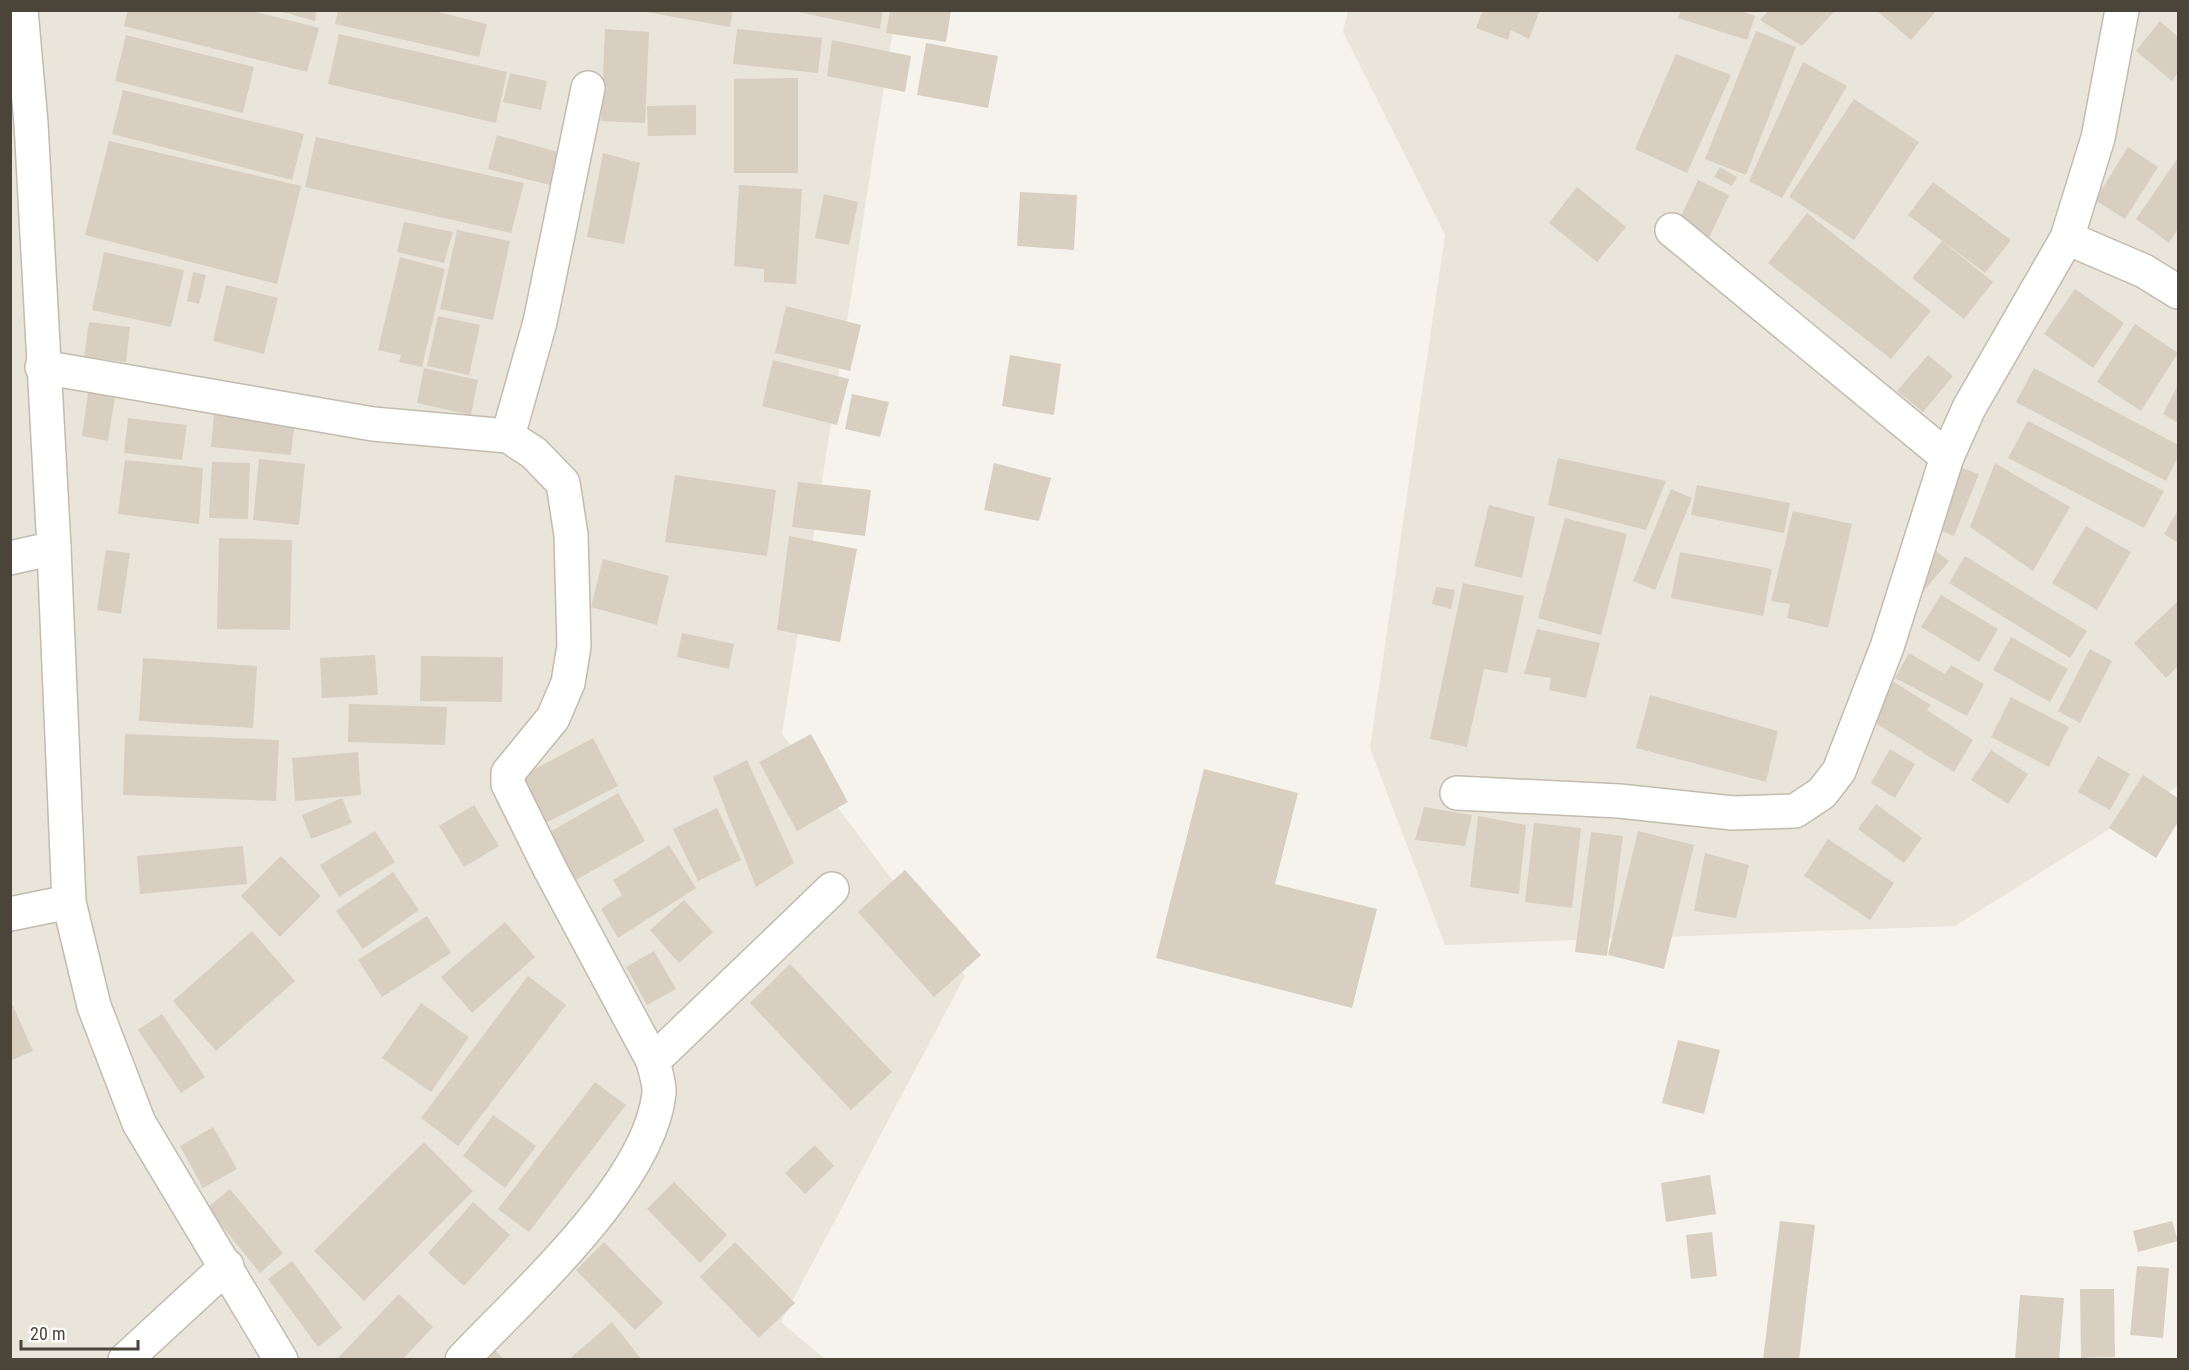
<svg xmlns="http://www.w3.org/2000/svg" width="2189" height="1370" font-family="'Roboto Condensed',sans-serif">
<style>
.residential{fill:#eae5da}
.building{fill:#d8cfc1}
.lines{fill:none;stroke-linecap:round;stroke-linejoin:round}
.minor-casing{stroke:#c2bbae;stroke-width:36}
.tertiary-casing{stroke:#c2bbae;stroke-width:36}
.minor{stroke:#fff;stroke-width:33}
.tertiary{stroke:#fff;stroke-width:33}
</style>
<rect width="100%" height="100%" fill="#f6f3ec"/>
<!-- residential -->
<g class="residential">
<polygon points="1348,10 2178,11 2178,786 1955,926 1445,945 1370,748 1445,235 1343,32"/>
<polygon points="10,11 896,11 782,734 965,976 781,1322 825,1359 11,1359"/>
</g>
<!-- building -->
<g class="building">
<polygon points="128,10 249,10 319,28 307,72 124,26"/>
<polygon points="276,10 317,10 315,21"/>
<polygon points="338,10 430,10 487,24 479,57 335,24"/>
<polygon points="635,10 733,10 730,27"/>
<polygon points="788,10 883,10 880,29"/>
<polygon points="890,10 951,10 946,42 886,33"/>
<polygon points="1483,10 1540,10 1529,39 1511,30 1508,40 1476,28"/>
<polygon points="1681,10 1739,10 1755,16 1747,40 1678,18"/>
<polygon points="1769,10 1836,10 1802,46 1760,20"/>
<polygon points="1876,10 1937,10 1911,40"/>
<polygon points="2160,21 2178,37 2178,73 2172,81 2136,51"/>
<polygon points="605,29 649,32 645,123 601,121"/>
<polygon points="737,29 822,38 818,73 733,64"/>
<polygon points="1756,31 1796,47 1746,175 1705,159"/>
<polygon points="339,34 507,72 496,123 328,84"/>
<polygon points="126,35 254,67 243,113 115,81"/>
<polygon points="832,40 911,56 905,92 827,76"/>
<polygon points="926,43 998,56 988,108 917,95"/>
<polygon points="1676,54 1731,75 1687,173 1635,149"/>
<polygon points="1803,62 1847,86 1782,198 1749,181"/>
<polygon points="510,73 547,81 541,110 503,102"/>
<polygon points="798,78 798,173 734,173 734,79"/>
<polygon points="123,90 304,134 292,180 112,134"/>
<polygon points="1854,99 1919,142 1854,240 1789,197"/>
<polygon points="696,105 696,135 648,136 647,106"/>
<polygon points="497,135 565,154 557,187 488,169"/>
<polygon points="316,137 524,183 511,233 305,187"/>
<polygon points="109,141 301,186 277,284 85,235"/>
<polygon points="2128,147 2158,167 2125,219 2095,200"/>
<polygon points="603,153 640,163 624,244 587,237"/>
<polygon points="2178,158 2178,229 2169,243 2136,219"/>
<polygon points="1720,167 1737,177 1732,186 1714,177"/>
<polygon points="1698,180 1729,195 1709,238 1678,223"/>
<polygon points="1933,182 2011,240 1985,273 1908,215"/>
<polygon points="739,185 802,189 796,284 764,282 764,269 734,266"/>
<polygon points="1577,187 1626,227 1597,262 1549,223"/>
<polygon points="1020,192 1077,195 1074,250 1017,246"/>
<polygon points="824,194 858,202 849,245 815,238"/>
<polygon points="1807,213 1931,311 1891,359 1768,263"/>
<polygon points="404,222 453,232 444,263 397,252"/>
<polygon points="457,230 510,241 493,320 440,309"/>
<polygon points="1942,241 1993,282 1964,319 1912,278"/>
<polygon points="104,252 184,270 171,327 92,310"/>
<polygon points="400,257 445,269 422,367 399,362 401,355 378,350"/>
<polygon points="193,272 206,275 199,304 187,301"/>
<polygon points="226,285 278,298 264,354 213,341"/>
<polygon points="2075,289 2124,323 2093,368 2044,334"/>
<polygon points="786,306 861,325 850,371 775,353"/>
<polygon points="438,316 480,325 469,375 427,366"/>
<polygon points="89,322 130,327 126,362 84,357"/>
<polygon points="2135,324 2178,353 2141,411 2097,382"/>
<polygon points="1010,355 1061,364 1054,415 1002,406"/>
<polygon points="1928,355 1953,376 1923,412 1897,391"/>
<polygon points="773,360 849,379 837,425 762,406"/>
<polygon points="424,368 478,380 471,415 417,403"/>
<polygon points="2034,368 2178,445 2178,457 2166,481 2016,402"/>
<polygon points="2178,385 2178,423 2163,414"/>
<polygon points="88,392 115,396 108,441 82,436"/>
<polygon points="852,394 889,402 880,437 845,429"/>
<polygon points="214,413 295,420 291,455 211,447"/>
<polygon points="128,418 187,425 182,460 124,453"/>
<polygon points="2028,421 2164,491 2144,528 2008,458"/>
<polygon points="1558,458 1666,481 1646,530 1548,505"/>
<polygon points="259,459 305,464 299,525 253,520"/>
<polygon points="125,460 203,468 199,524 118,514"/>
<polygon points="212,462 250,463 248,519 209,518"/>
<polygon points="994,463 1051,478 1039,521 984,510"/>
<polygon points="1995,463 2070,507 2033,571 1970,527"/>
<polygon points="1962,468 1979,474 1954,536 1937,529"/>
<polygon points="675,475 776,490 767,556 665,542"/>
<polygon points="798,482 871,490 865,536 792,527"/>
<polygon points="1697,485 1790,503 1784,533 1691,515"/>
<polygon points="1671,489 1692,498 1655,590 1633,581"/>
<polygon points="1489,505 1535,517 1522,578 1474,566"/>
<polygon points="2178,510 2178,543 2164,534"/>
<polygon points="1793,511 1852,524 1828,628 1787,618 1790,604 1771,601"/>
<polygon points="1565,518 1627,534 1601,635 1538,618"/>
<polygon points="2086,526 2131,552 2097,610 2052,583"/>
<polygon points="789,536 857,549 840,642 777,630"/>
<polygon points="219,538 292,540 290,630 217,629"/>
<polygon points="106,550 130,553 121,614 97,610"/>
<polygon points="1936,551 1949,561 1923,592 1910,581"/>
<polygon points="1680,552 1772,569 1763,616 1671,598"/>
<polygon points="1965,556 2087,631 2070,658 1949,583"/>
<polygon points="603,559 669,576 657,625 591,607"/>
<polygon points="1463,583 1524,596 1507,673 1484,669 1467,747 1430,739"/>
<polygon points="1436,587 1455,590 1451,609 1432,604"/>
<polygon points="1941,595 1998,629 1979,662 1921,627"/>
<polygon points="2178,601 2178,666 2166,678 2134,643"/>
<polygon points="1537,629 1600,643 1586,698 1549,690 1551,678 1524,674"/>
<polygon points="682,633 734,644 729,669 677,657"/>
<polygon points="2011,637 2068,669 2050,702 1993,670"/>
<polygon points="2090,649 2112,661 2080,723 2058,711"/>
<polygon points="1909,653 1945,674 1951,665 1984,684 1967,716 1895,678"/>
<polygon points="375,655 378,695 322,698 320,658"/>
<polygon points="421,656 503,657 502,702 420,701"/>
<polygon points="143,658 257,666 253,728 139,721"/>
<polygon points="1889,679 1931,705 1927,710 1973,740 1954,772 1869,719"/>
<polygon points="1650,695 1778,731 1766,782 1636,748"/>
<polygon points="2011,697 2069,727 2049,767 1991,737"/>
<polygon points="349,704 447,707 445,745 348,742"/>
<polygon points="125,734 279,740 276,801 123,795"/>
<polygon points="811,734 848,802 797,831 759,762"/>
<polygon points="593,738 618,786 544,824 520,777"/>
<polygon points="1890,749 1915,764 1895,798 1871,783"/>
<polygon points="1991,750 2028,774 2008,804 1971,780"/>
<polygon points="358,752 361,795 295,801 292,758"/>
<polygon points="2098,756 2130,774 2110,810 2078,792"/>
<polygon points="747,760 794,863 756,887 713,777"/>
<polygon points="1204,769 1298,793 1275,884 1377,909 1352,1008 1156,958"/>
<polygon points="2143,775 2178,798 2178,822 2156,858 2109,828"/>
<polygon points="618,793 645,841 574,881 548,833"/>
<polygon points="342,798 352,823 311,839 302,815"/>
<polygon points="1876,804 1922,838 1904,863 1858,829"/>
<polygon points="474,805 499,846 464,867 439,826"/>
<polygon points="1424,807 1472,815 1465,846 1415,840"/>
<polygon points="717,808 741,860 698,881 673,829"/>
<polygon points="1478,816 1526,825 1519,894 1470,887"/>
<polygon points="1534,823 1581,828 1572,908 1525,902"/>
<polygon points="375,831 395,862 339,897 320,865"/>
<polygon points="1638,831 1694,845 1664,969 1608,955"/>
<polygon points="1591,832 1623,836 1607,956 1575,952"/>
<polygon points="1828,839 1894,883 1870,920 1804,876"/>
<polygon points="669,845 696,888 618,938 601,909 622,895 613,880"/>
<polygon points="243,846 247,884 140,894 137,856"/>
<polygon points="1705,853 1749,865 1736,918 1694,911"/>
<polygon points="281,856 321,896 280,937 241,896"/>
<polygon points="905,870 981,955 934,997 858,912"/>
<polygon points="393,872 419,910 363,949 336,911"/>
<polygon points="684,900 713,932 679,963 650,930"/>
<polygon points="427,916 451,953 382,997 358,960"/>
<polygon points="505,922 535,957 472,1013 441,977"/>
<polygon points="252,931 295,981 216,1051 173,1001"/>
<polygon points="654,951 676,989 647,1005 626,967"/>
<polygon points="790,964 892,1072 851,1110 750,1003"/>
<polygon points="528,976 566,1005 458,1146 421,1118"/>
<polygon points="10,999 33,1051 10,1061"/>
<polygon points="421,1003 469,1037 431,1092 382,1058"/>
<polygon points="162,1014 205,1077 181,1093 138,1030"/>
<polygon points="1678,1040 1720,1050 1704,1114 1662,1103"/>
<polygon points="595,1082 626,1105 529,1232 498,1209"/>
<polygon points="493,1115 536,1146 505,1188 463,1156"/>
<polygon points="213,1127 237,1169 203,1188 180,1146"/>
<polygon points="424,1142 473,1191 364,1301 314,1251"/>
<polygon points="815,1145 834,1166 805,1194 785,1173"/>
<polygon points="1710,1175 1716,1214 1666,1222 1661,1183"/>
<polygon points="674,1182 727,1235 700,1263 647,1209"/>
<polygon points="230,1189 283,1253 260,1273 207,1208"/>
<polygon points="473,1202 510,1235 464,1286 428,1253"/>
<polygon points="1780,1221 1815,1225 1799,1360 1763,1360"/>
<polygon points="2172,1221 2178,1241 2138,1252 2133,1231"/>
<polygon points="1712,1232 1717,1276 1691,1279 1686,1235"/>
<polygon points="604,1242 663,1303 635,1330 576,1270"/>
<polygon points="735,1242 795,1303 759,1338 700,1277"/>
<polygon points="292,1261 342,1328 318,1347 268,1279"/>
<polygon points="2137,1266 2169,1268 2163,1338 2130,1335"/>
<polygon points="2080,1289 2114,1289 2115,1357 2081,1358"/>
<polygon points="399,1294 433,1327 402,1360 336,1360"/>
<polygon points="2020,1295 2064,1298 2059,1360 2015,1360"/>
<polygon points="612,1322 642,1360 568,1360"/>
<polygon points="490,1344 504,1360 473,1360"/>
</g>
<g class="lines">
<!-- minor casing -->
<g class="minor-casing">
<g id="minor">
<polyline points="1672,230 1947,457"/>
<polyline points="2067,238 2144,271 2178,292"/>
<path d="M42 367 373 424 508 436 534 453 563 483 571 535 574 646 568 683 553 718 508 773V784L550 869 653 1061C655 1071 660 1084 659 1093 650 1183 523 1295 462 1360"/>
<polyline points="508,436 540,322 588,88"/>
<polyline points="10,558 54,548"/>
<polyline points="1457,793 1619,801 1733,813 1795,811 1822,793 1839,771 1887,647 1947,457 1969,408 2067,238 2098,138 2122,10"/>
<polyline points="10,914 69,902"/>
<polyline points="653,1061 832,889"/>
<polyline points="125,1360 227,1266"/>
</g>
</g>
<!-- tertiary casing -->
<g class="tertiary-casing">
<polyline id="tertiary" points="21,10 31,123 54,548 69,902 94,1006 139,1123 281,1360"/>
</g>
<!-- minor -->
<use href="#minor" class="minor"/>
<!-- tertiary -->
<use href="#tertiary" class="tertiary"/>
</g>
<!-- border -->
<rect width="2189" height="1370" fill="none" stroke="#4b4439" stroke-width="24"/>
<!-- scale -->
<path d="M21 1340v9h117v-9" fill="none" stroke="#4b4439" stroke-width="3"/>
<text x="30" y="1340" font-size="18" fill="#4b4439" stroke="#ffffff" stroke-width="4.5" paint-order="stroke">20 m</text>
</svg>
